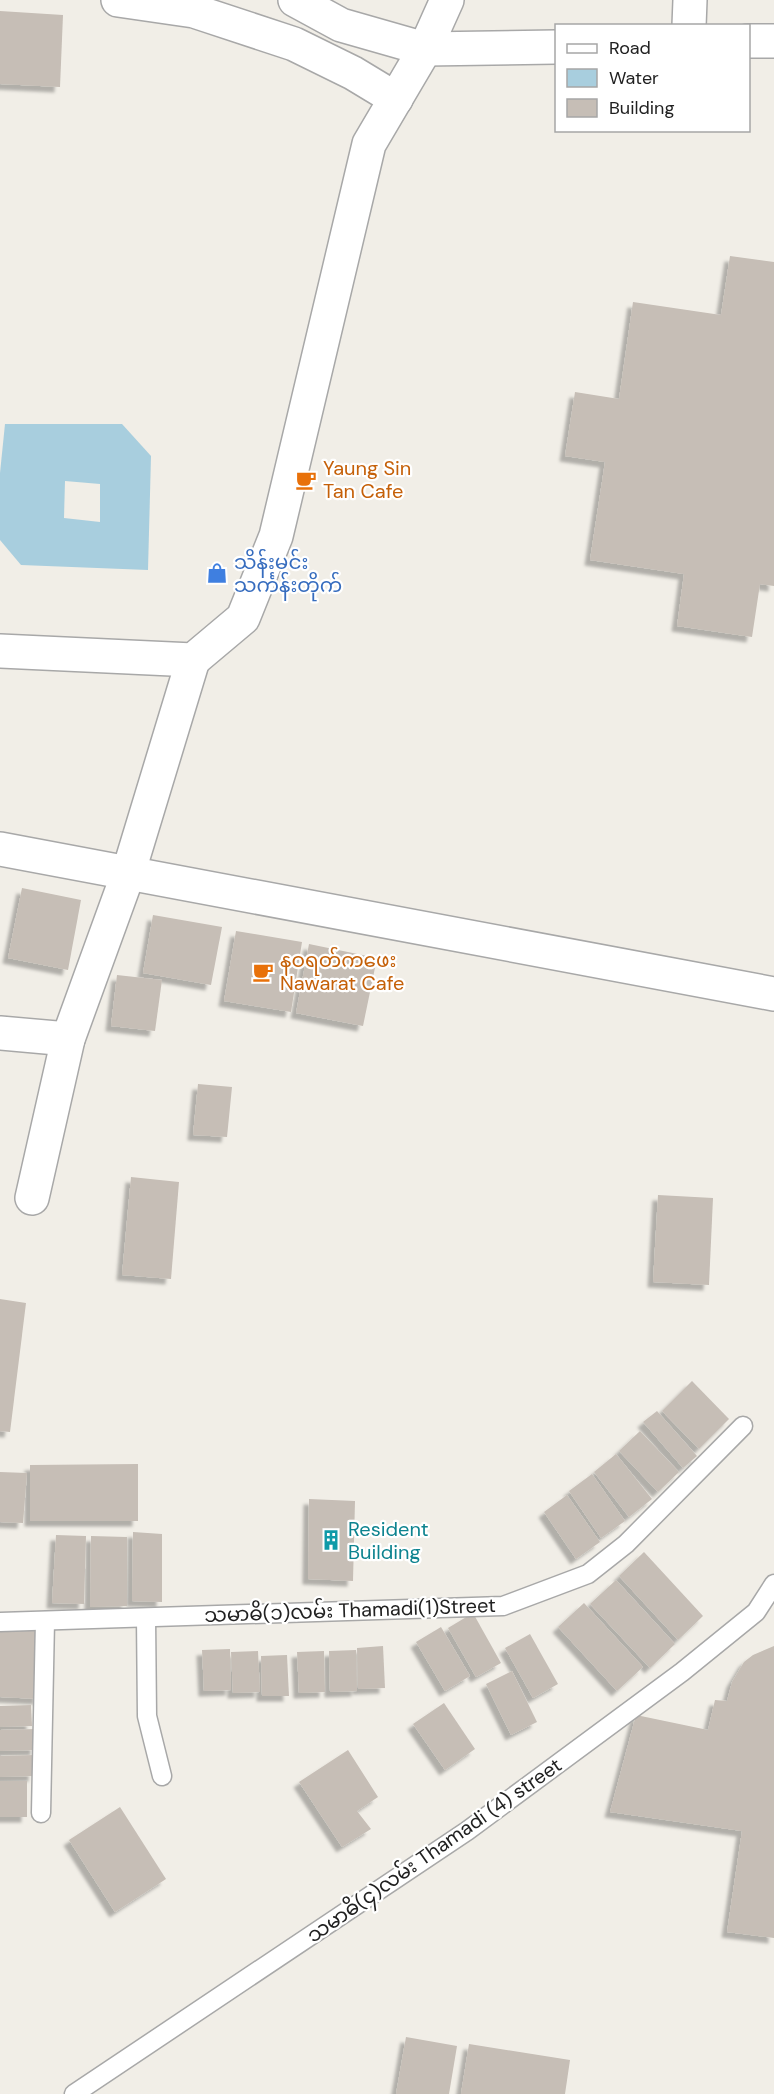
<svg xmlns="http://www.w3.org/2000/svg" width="774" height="2094" font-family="'DM Sans','Noto Sans Myanmar',sans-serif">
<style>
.water{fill:#a8cede}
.pier{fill:#f1eee7}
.building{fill:#c6beb6;filter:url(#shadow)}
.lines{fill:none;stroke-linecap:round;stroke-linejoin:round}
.service-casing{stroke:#a8a8a8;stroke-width:21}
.minor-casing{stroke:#a8a8a8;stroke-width:36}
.tertiary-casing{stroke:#a8a8a8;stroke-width:36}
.service{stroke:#fff;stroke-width:18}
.minor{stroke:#fff;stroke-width:33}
.tertiary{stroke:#fff;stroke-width:33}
.labels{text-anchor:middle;stroke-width:4.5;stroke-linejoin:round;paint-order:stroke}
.food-label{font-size:20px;fill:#c56008;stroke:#fff;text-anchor:start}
.shop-label{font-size:20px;fill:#366cbe;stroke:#fff;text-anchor:start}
.culture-label{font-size:20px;fill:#0d838f;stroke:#fff;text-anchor:start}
.street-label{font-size:20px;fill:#212121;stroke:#fff}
</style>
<defs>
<filter id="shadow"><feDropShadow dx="-5.5" dy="5.5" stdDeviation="1.5" flood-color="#0004"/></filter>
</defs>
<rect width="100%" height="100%" fill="#f1eee7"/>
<!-- water -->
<polygon class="water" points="5,424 122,424 151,456 148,570 21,565 0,540 0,473"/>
<!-- pier -->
<polygon class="pier" points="65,481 100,484 100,522 64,518"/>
<!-- building -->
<g class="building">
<polygon points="0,11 63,15 60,87 0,84"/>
<polygon points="730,256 774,262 774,586 760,584 752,637 677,626 684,574 590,560 605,462 565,456 575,392 619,399 633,302 721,315"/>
<polygon points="22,888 81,900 68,970 8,958"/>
<polygon points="153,915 222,927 211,985 143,973"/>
<polygon points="236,931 302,942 291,1012 224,1001"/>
<polygon points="309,944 377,958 363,1026 296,1013"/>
<polygon points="117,975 162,980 155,1031 111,1026"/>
<polygon points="198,1084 232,1087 227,1137 193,1135"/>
<polygon points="131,1177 179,1182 171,1279 122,1275"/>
<polygon points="658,1195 713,1198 709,1285 653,1282"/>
<polygon points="0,1299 26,1303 10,1432 0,1431"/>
<polygon points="692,1381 729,1419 699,1449 662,1411"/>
<polygon points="657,1411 697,1456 683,1468 643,1422"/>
<polygon points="640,1431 679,1472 658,1492 619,1451"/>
<polygon points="616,1454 652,1499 629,1517 594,1472"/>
<polygon points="138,1464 138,1521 30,1521 30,1465"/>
<polygon points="0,1472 27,1473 23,1523 0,1522"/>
<polygon points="592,1474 625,1521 601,1538 569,1491"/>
<polygon points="567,1495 600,1542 576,1559 544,1512"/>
<polygon points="309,1499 355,1501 353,1581 308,1579"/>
<polygon points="133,1532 162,1534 162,1602 132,1601"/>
<polygon points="56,1535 86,1536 84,1604 52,1603"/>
<polygon points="91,1536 127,1537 127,1606 90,1607"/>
<polygon points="644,1552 703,1616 678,1640 619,1576"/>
<polygon points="616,1580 675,1644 650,1668 590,1604"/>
<polygon points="584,1603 643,1667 617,1691 558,1627"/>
<polygon points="473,1613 501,1663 476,1677 448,1628"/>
<polygon points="0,1626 42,1628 39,1699 0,1697"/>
<polygon points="441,1627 470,1676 445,1691 416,1642"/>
<polygon points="530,1634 558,1684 533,1698 505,1648"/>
<polygon points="383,1646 385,1688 358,1689 357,1648"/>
<polygon points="774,1646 774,1938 727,1932 742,1831 610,1812 636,1715 708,1730 715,1700 727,1701 732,1682 744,1662 753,1655"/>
<polygon points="230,1649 231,1690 204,1691 202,1650"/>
<polygon points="356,1650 357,1691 330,1692 329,1651"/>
<polygon points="258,1651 260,1692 233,1693 231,1652"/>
<polygon points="324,1651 325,1692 299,1693 297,1652"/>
<polygon points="287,1655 289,1696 262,1696 261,1656"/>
<polygon points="512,1671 537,1722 511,1735 486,1684"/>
<polygon points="444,1703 475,1749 445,1770 413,1724"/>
<polygon points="31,1705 32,1726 0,1727 0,1706"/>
<polygon points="36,1729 36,1750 0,1751 0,1730"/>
<polygon points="348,1750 378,1797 357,1811 371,1829 342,1847 299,1782"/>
<polygon points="34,1755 34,1776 0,1777 0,1756"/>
<rect x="0" y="1781" width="27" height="36"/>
<polygon points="120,1807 166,1879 115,1912 69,1840"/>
<polygon points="406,2037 457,2046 449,2094 396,2094"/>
<polygon points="469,2044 570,2060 565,2094 461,2094"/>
</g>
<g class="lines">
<!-- service casing -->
<g class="service-casing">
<g id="service">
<polyline points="146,1618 147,1716 162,1776"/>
<polyline points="0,1622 503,1606 588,1574 626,1544 743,1426"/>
<polyline points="41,1813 45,1621"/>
<polyline points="74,2094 467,1831 682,1672 756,1612 774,1584"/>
</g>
</g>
<!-- minor casing -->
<g class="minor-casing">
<g id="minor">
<polyline points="118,0 194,11 294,44 353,73 396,99"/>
<polyline points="295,0 341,25 425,49 556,47"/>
<polyline points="689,26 690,0"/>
<polyline points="748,41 774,41"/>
<polyline points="0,651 193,660 243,618 276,536 369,144 425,49 447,0"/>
<polyline points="0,1033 68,1039"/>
<polyline points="32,1198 68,1039 128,874 193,660"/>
</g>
</g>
<!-- tertiary casing -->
<g class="tertiary-casing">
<polyline id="tertiary" points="0,849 774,994"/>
</g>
<!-- service -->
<use href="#service" class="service"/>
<!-- minor -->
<use href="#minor" class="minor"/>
<!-- tertiary -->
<use href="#tertiary" class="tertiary"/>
</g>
<!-- icons -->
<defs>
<g id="cafe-bare" transform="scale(1.62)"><path d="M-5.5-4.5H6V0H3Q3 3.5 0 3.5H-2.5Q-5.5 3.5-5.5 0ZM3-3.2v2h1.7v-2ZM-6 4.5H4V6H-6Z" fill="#e8710a" stroke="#fff" stroke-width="2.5" paint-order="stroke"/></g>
<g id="shop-bare" transform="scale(1.62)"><path d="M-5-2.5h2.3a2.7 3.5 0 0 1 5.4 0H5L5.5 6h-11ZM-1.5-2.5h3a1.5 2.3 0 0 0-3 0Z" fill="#3f7fe0" stroke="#fff" stroke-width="2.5" paint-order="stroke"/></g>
<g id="building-bare" transform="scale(1.62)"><path d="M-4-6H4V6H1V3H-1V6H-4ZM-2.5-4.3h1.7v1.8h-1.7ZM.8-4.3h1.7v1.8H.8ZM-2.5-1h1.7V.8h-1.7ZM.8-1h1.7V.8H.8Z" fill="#0f9aa8" stroke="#fff" stroke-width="2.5" paint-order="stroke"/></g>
</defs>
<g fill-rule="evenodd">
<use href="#cafe-bare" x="306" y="480"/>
<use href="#shop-bare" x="217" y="573"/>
<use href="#cafe-bare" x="263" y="972"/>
<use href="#building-bare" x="331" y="1540"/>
</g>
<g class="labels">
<!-- food labels -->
<g class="food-label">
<text x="323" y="475">Yaung Sin<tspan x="323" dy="23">Tan Cafe</tspan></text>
<text x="280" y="967">နဝရတ်ကဖေး<tspan x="280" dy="23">Nawarat Cafe</tspan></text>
</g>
<!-- shop labels -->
<g class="shop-label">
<text x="234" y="569">သိန်းမင်း<tspan x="234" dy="23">သင်္ကန်းတိုက်</tspan></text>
</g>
<!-- culture labels -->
<g class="culture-label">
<text x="348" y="1536">Resident<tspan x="348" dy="23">Building</tspan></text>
</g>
<!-- street labels -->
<g class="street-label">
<text transform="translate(350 1610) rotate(-2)" y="7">သမာဓိ(၁)လမ်း Thamadi(1)Street</text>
<text transform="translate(434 1850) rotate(-35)" y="7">သမာဓိ(၄)လမ်း Thamadi (4) street</text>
</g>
</g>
<!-- legend -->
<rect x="555" y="24" width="195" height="108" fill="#ffffff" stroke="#a6a6a6" stroke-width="1.5"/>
<rect x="567" y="44" width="30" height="9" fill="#ffffff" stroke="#a6a6a6" stroke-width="1.5"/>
<text x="609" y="54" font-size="18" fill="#212121">Road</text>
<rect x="567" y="69" width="30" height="18" fill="#a8cede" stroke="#a6a6a6" stroke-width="1.5"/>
<text x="609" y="84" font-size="18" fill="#212121">Water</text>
<rect x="567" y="99" width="30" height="18" fill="#c6beb6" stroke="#a6a6a6" stroke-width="1.5"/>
<text x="609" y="114" font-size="18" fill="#212121">Building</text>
</svg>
